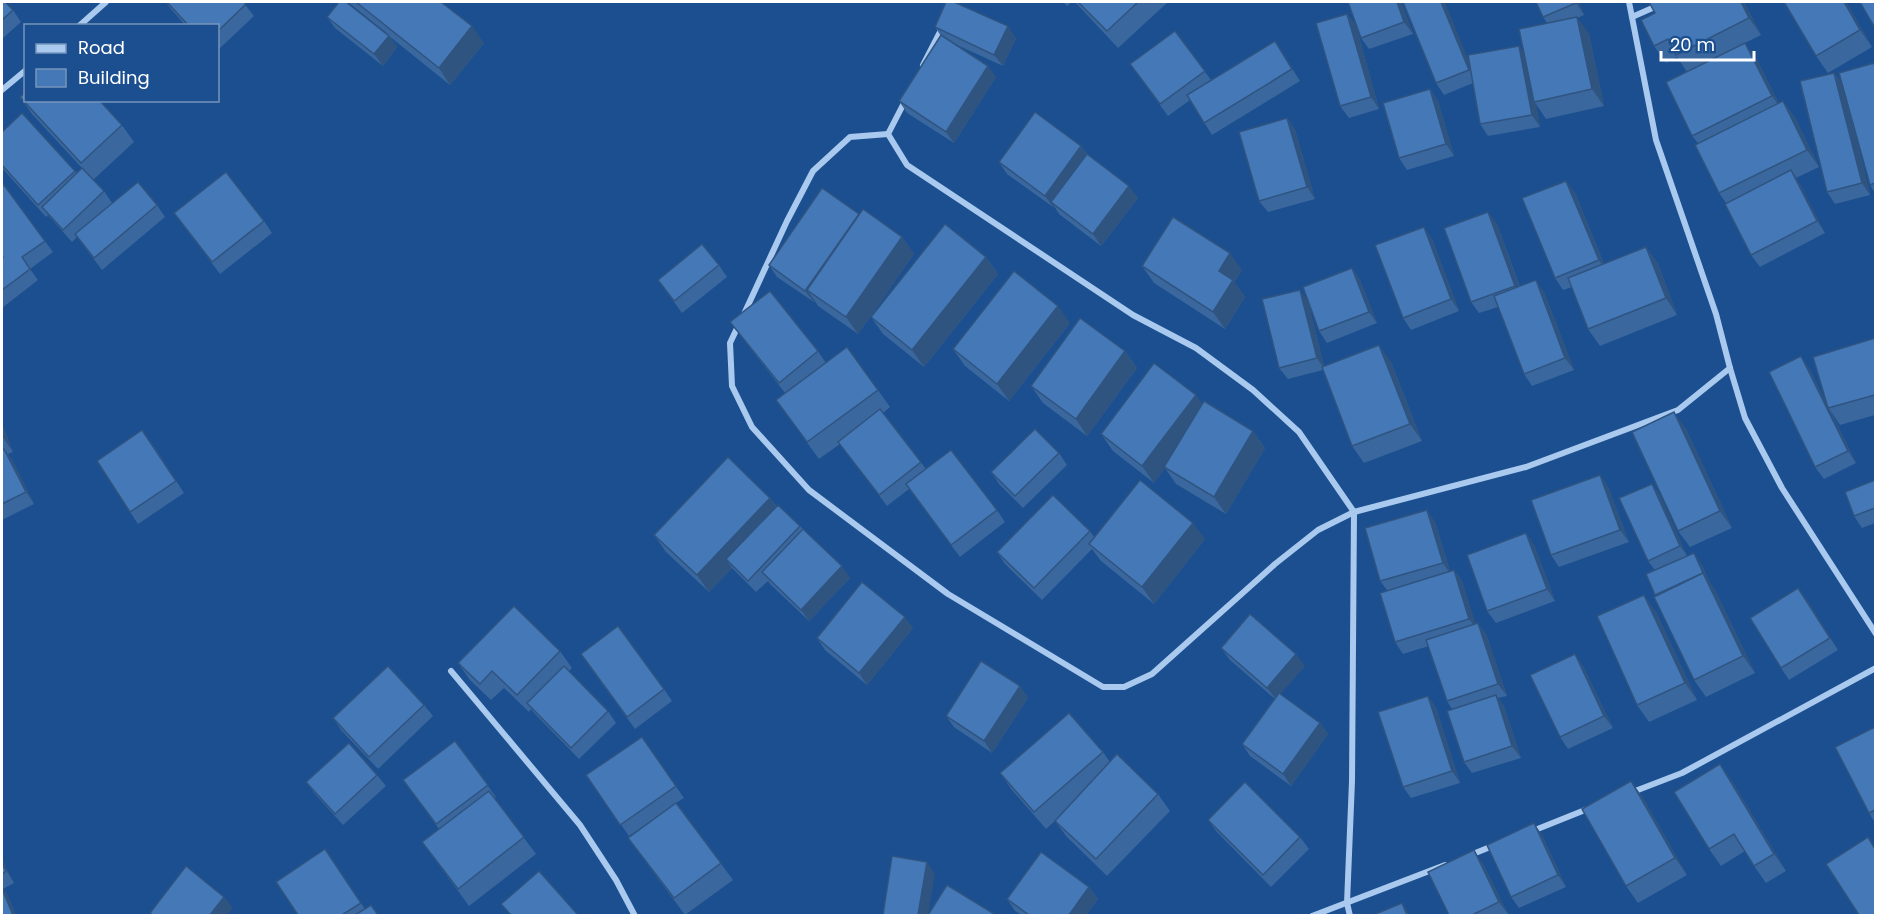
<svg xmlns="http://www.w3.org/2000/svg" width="1877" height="917" font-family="Poppins,sans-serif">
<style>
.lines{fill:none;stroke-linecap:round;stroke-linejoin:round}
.street{stroke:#a9c9ee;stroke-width:6}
.wall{fill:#3a679d}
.shaded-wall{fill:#305480}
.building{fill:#4478b7;stroke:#305480;stroke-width:1.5}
</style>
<rect width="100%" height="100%" fill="#1b4f8f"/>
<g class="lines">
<!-- street -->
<g class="street">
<polyline points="1629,2 1656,140 1716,314 1730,368 1745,418 1782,488 1876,634"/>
<polyline points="1632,17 1666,2"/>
<polyline points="79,26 106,2"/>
<polyline points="923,65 943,26"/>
<polyline points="2,90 26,70"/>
<polyline points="905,101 888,134 907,165 1133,315 1196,348 1253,390 1299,432 1354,512 1352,781 1347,903 1350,916"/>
<polyline points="744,314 787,221 813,171 850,137 888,134"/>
<polyline points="739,324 730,343 732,386 752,427 809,490 948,594 1103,687 1124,687 1152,674 1275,564 1318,530 1354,512 1526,467 1678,410 1730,368"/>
<polyline points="451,671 580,825 616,880 635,916"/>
<polyline points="1630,793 1682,773 1876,668"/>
<polyline points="1530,832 1590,808"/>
<polyline points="1468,856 1495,845"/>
<polyline points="1312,916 1445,865"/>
</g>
</g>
<!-- wall -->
<g class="wall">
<polygon points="2,2 13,10 21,22 2,39"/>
<polygon points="166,2 243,2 254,16 218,50 218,26 186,26 171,9"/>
<polygon points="348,2 441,2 484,43 450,85 389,36 397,47 383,66 335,28 327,17 388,34"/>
<polygon points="1063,2 1072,2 1067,6"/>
<polygon points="1075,2 1168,2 1118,48"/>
<polygon points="1348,2 1401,2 1413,34 1369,49 1361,38"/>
<polygon points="1579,2 1584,15 1577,18 1589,34 1604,106 1546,119 1536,104 1540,127 1488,136 1480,124 1473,83 1444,95 1436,83 1469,61 1523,51 1547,23 1543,17"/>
<polygon points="1744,2 1761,35 1745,43 1757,60 1779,104 1783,101 1795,118 1819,167 1796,178 1825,233 1760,267 1751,255 1726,203 1719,193 1698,143 1692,136 1687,72 1677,57 1666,63 1654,46"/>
<polygon points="1784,2 1846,2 1872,47 1828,73 1816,56"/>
<polygon points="1347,14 1356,26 1379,109 1349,118 1340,106"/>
<polygon points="935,27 1016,38 1003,66 957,45 996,77 954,143 907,113 899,101 941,36"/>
<polygon points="1175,31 1211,80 1283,53 1300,81 1212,135 1190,100 1168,116 1130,64"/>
<polygon points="1875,65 1875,193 1870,185 1850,113 1870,195 1835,204 1827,192 1834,73 1841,82"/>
<polygon points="1430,89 1438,101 1454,156 1407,170 1399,158"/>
<polygon points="20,97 122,125 134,142 93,180 104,191 112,203 157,205 165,217 102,270 77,237 72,242 48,215 46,217 2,168 2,132 75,171 77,173 82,168 32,114"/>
<polygon points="1287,118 1295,130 1315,199 1268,212 1259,201"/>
<polygon points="1081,146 1087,154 1138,198 1101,246 1059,214 1054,206 1053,207 1007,174 999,162"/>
<polygon points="4,185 53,252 30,269 38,280 2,308 2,257"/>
<polygon points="1575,193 1604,264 1646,247 1658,264 1677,315 1600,346 1588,329 1572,287 1563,290 1555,278"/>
<polygon points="174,213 264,221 272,233 220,274"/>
<polygon points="859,214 902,237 914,254 858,334 818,306 815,301 814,302 777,277 769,265"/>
<polygon points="1497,224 1520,287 1544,292 1574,370 1532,386 1524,374 1498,307 1479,313 1471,302"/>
<polygon points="1432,239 1459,311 1411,330 1403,318"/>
<polygon points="986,257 998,274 924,367 883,334 871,317"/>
<polygon points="719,265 727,277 682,313 658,280"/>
<polygon points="1142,266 1242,270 1234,282 1245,297 1225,329 1154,283"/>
<polygon points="1352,268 1360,280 1377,323 1327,343 1319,331 1308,302 1324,366 1391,362 1422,441 1364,463 1352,446 1323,370 1288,379 1279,368 1308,301"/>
<polygon points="730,322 818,351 826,363 878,390 890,407 883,413 926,469 997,510 1005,522 960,557 909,489 887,506 840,444 819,459 776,400 785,393"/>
<polygon points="1070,323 1009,401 965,366 953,349"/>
<polygon points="1875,338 1875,415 1840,425 1830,410 1856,463 1824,479 1815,467 1809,368 1828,407"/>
<polygon points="1125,351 1137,368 1087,436 1043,403 1031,386"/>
<polygon points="1196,395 1202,405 1253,431 1265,448 1226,514 1176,484 1165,468 1154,483 1113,451 1101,434"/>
<polygon points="2,424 13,452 8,454 12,460 34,504 2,520"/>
<polygon points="1686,429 1732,528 1690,547 1678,531"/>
<polygon points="151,442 184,493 138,524 130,512"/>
<polygon points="1059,453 1067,465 1023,508 999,484 991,472"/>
<polygon points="1600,475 1608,487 1629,542 1559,567 1551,555"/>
<polygon points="1875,480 1875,523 1862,528 1854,516"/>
<polygon points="1652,484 1660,496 1687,556 1702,565 1710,583 1715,590 1755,673 1706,697 1694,680 1655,595 1655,570 1648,561"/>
<polygon points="770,498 777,507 800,526 850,578 809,621 770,584 768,581 756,592 732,568 709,592 666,552 654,535"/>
<polygon points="1435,522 1450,571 1454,570 1462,581 1475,624 1486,634 1507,696 1498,698 1504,707 1521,758 1472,773 1464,762 1452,709 1447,701 1429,646 1403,654 1395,642 1387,590 1380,581"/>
<polygon points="1090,531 1094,537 1205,539 1154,604 1101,561 1092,549 1042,600 1005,564 997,552"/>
<polygon points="1534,545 1555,601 1496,623 1487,611"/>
<polygon points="1807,600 1838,650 1789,680 1781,668"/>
<polygon points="1656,612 1697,700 1649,722 1637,705"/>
<polygon points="913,628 867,685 825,650 817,638"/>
<polygon points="1221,648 1305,666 1280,694 1320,723 1328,734 1291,786 1250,756 1242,744 1275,699 1230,660"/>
<polygon points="560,651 572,668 569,671 608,711 616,723 579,759 535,714 531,709 529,712 504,688 491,700 470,680 458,663"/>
<polygon points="589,666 664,689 672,701 635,729"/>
<polygon points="1583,666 1613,728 1568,749 1560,737"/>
<polygon points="1020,686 1028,698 992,753 954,727 946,716"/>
<polygon points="1428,696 1436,708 1460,783 1411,798 1403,787"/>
<polygon points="424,705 433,716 378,769 341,730 333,718"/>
<polygon points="1875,728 1875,823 1869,813"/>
<polygon points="642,737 684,798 676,803 733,880 685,915 628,838 662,813 629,836 586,775"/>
<polygon points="455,741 496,797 494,798 536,854 469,906 422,842 439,829 403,780"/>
<polygon points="1103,752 1110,762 1158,794 1170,811 1107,876 1067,837 1055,821 1046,829 1012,790 1000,773"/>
<polygon points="377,775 386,786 343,825 315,794 306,782"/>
<polygon points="1631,781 1643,798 1687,875 1638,903 1626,886"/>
<polygon points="1732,781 1786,871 1766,883 1754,866 1745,851 1721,866 1709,849"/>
<polygon points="1208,820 1300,837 1309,849 1271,887 1216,831"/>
<polygon points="1542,835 1566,887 1519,908 1511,897"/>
<polygon points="325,849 365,909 379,915 298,915"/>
<polygon points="2,860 14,883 3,889 7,894 16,915 2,915"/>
<polygon points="1482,862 1508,914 1504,915 1449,915"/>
<polygon points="1089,887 1098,899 1086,915 1022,915 1015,911 1007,899"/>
</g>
<!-- shaded-wall -->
<g class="shaded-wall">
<polygon points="1397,2 1401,2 1413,34 1404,22"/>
<polygon points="1441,2 1445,2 1477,82 1469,70"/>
<polygon points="1575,2 1579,2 1584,15 1576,3"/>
<polygon points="1741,2 1744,2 1761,35 1749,18"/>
<polygon points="1844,2 1846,2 1872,47 1860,30"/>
<polygon points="1347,14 1356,26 1379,109 1371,97"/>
<polygon points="1577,17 1589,34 1604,106 1592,89"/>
<polygon points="472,26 484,43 450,85 439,68"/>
<polygon points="1008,26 1016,38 1003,66 994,55"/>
<polygon points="389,36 397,47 383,66 374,54"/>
<polygon points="1275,41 1283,53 1300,81 1292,69"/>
<polygon points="1745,43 1757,60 1784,113 1772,96"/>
<polygon points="1519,46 1528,57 1534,102 1536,104 1540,127 1532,115"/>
<polygon points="988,66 996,77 954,143 946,132"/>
<polygon points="1834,73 1843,85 1870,195 1862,183"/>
<polygon points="1430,89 1438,101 1454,156 1446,144"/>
<polygon points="1783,101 1795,118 1819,167 1807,150"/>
<polygon points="1287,118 1295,130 1315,199 1307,187"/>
<polygon points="1081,146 1089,157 1051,202 1054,206 1053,207 1045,196"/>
<polygon points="1791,170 1799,182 1825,233 1817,221"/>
<polygon points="1566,181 1575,193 1607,272 1599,260"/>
<polygon points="1129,186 1138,198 1101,246 1093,234"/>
<polygon points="1488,212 1497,224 1523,297 1515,286"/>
<polygon points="1424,227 1432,239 1459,311 1451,299"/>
<polygon points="902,237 914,254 858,334 846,317"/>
<polygon points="1646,247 1658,264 1677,315 1666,298"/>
<polygon points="1230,253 1242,270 1234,282 1245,297 1225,329 1213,312 1219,271"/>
<polygon points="986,257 998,274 924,367 912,350"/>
<polygon points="1352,268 1360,280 1377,323 1369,312"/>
<polygon points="1536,280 1544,292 1574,370 1565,358"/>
<polygon points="807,290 815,301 814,302 805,291"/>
<polygon points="1300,290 1308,301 1325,370 1317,358"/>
<polygon points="1058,306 1070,323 1009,401 997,384"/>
<polygon points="1379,345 1391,362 1422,441 1410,424"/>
<polygon points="1125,351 1137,368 1087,436 1076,419"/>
<polygon points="1801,356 1809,368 1856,463 1848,451"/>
<polygon points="1196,395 1207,412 1154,483 1142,466"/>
<polygon points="1674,412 1686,429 1732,528 1720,511"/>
<polygon points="2,424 13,452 2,436"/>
<polygon points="1253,431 1265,448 1226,514 1214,497"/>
<polygon points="4,449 12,460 34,504 26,492"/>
<polygon points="1600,475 1608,487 1629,542 1620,530"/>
<polygon points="1652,484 1660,496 1688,557 1680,546"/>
<polygon points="770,498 782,515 726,559 732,568 709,592 697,575"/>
<polygon points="1427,510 1435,522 1451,575 1443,563"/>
<polygon points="1193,523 1205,539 1154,604 1142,587"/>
<polygon points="1526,533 1534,545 1555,601 1547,589"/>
<polygon points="1694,553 1702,565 1710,583 1715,590 1755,673 1743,656"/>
<polygon points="842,566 850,578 809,621 801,610"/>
<polygon points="1454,570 1462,581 1478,631 1469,619"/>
<polygon points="1798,588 1807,600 1838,650 1830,638"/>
<polygon points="1644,595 1656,612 1697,700 1685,683"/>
<polygon points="905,617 913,628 867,685 859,673"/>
<polygon points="1478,623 1486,634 1507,696 1498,684"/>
<polygon points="1296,654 1305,666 1276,699 1267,688"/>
<polygon points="1575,654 1583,666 1613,728 1604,716"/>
<polygon points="1020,686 1028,698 992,753 984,741"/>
<polygon points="1496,695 1504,707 1521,758 1512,746"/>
<polygon points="1428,696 1436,708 1460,783 1452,771"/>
<polygon points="1320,723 1328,734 1291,786 1283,774"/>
<polygon points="1720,764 1732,781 1786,871 1774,854"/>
<polygon points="1631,781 1643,798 1687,875 1675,858"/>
<polygon points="1534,823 1542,835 1566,887 1558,875"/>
<polygon points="1474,850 1482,862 1508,914 1499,902"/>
<polygon points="2,860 14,883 2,864"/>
<polygon points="927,862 935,874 928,915 918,915"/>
<polygon points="2,886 7,894 16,915 13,915 2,889"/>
<polygon points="1089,887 1098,899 1086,915 1069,915"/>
<polygon points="224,897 233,908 227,915 210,915"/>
<polygon points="1402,903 1410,915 1411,915 1407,915"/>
</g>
<!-- building -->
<g class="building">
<polygon points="2,2 5,2 13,10 2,20"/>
<polygon points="167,2 243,2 246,4 218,31 218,26 189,26"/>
<polygon points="339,2 346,2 389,36 374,54 327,17"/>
<polygon points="356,2 441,2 472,26 439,68"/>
<polygon points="946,2 954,2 1008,26 994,55 935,27"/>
<polygon points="1078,2 1138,2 1107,31"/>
<polygon points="1348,2 1397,2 1404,22 1361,38"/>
<polygon points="1403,2 1441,2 1469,70 1436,83"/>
<polygon points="1536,2 1575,2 1576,3 1543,17"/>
<polygon points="1649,2 1741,2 1749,18 1676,55 1668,39 1654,46 1641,20 1655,13"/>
<polygon points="1784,2 1844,2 1860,30 1816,56"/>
<polygon points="1860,2 1875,2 1875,28"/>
<polygon points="1347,14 1371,97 1340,106 1316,23"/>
<polygon points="1577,17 1592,89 1534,102 1519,29"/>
<polygon points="1175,31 1205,71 1160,104 1130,64"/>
<polygon points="941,35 988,66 946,132 899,101"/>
<polygon points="1275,41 1292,69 1204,123 1187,95"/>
<polygon points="1745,43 1772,96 1692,136 1666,82"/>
<polygon points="1519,46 1532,115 1480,124 1468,55"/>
<polygon points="1874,63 1875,68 1875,183 1870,185 1839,73"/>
<polygon points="1834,73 1862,183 1827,192 1800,81"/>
<polygon points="1430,89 1446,144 1399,158 1383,103"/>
<polygon points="26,92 26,100 99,100 122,125 81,163 20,97"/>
<polygon points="1783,101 1807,150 1719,193 1695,145"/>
<polygon points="1035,112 1081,146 1045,196 999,162"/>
<polygon points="22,113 75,171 38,205 2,165 2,132"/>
<polygon points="1287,118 1307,187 1259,201 1239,132"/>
<polygon points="1087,154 1129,186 1093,234 1051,202"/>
<polygon points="82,168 104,191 63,230 42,207"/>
<polygon points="1791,170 1817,221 1751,255 1725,204"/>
<polygon points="226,172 264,221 212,262 174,213"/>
<polygon points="1566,181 1599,260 1555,278 1522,198"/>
<polygon points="138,182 157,205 94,258 75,234"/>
<polygon points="4,185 45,241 22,257 30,269 2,290 2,258 3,257 2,255 2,187"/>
<polygon points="822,188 859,214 805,291 769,265"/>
<polygon points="863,209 902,237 846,317 807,290"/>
<polygon points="1488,212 1515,286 1471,302 1444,228"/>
<polygon points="1173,217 1230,253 1219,271 1233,280 1213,312 1142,266"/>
<polygon points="945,224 986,257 912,350 871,317"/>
<polygon points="1424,227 1451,299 1403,318 1375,245"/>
<polygon points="702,244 719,265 674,301 658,280"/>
<polygon points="1646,247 1666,298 1588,329 1568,278"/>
<polygon points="1352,268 1369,312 1319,331 1303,287"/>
<polygon points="1014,271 1058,306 997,384 953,349"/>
<polygon points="1536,280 1565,358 1524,374 1494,296"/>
<polygon points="1300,290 1317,358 1279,368 1262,299"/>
<polygon points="770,291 818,351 779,383 730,322"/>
<polygon points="1080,318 1125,351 1076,419 1031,386"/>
<polygon points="1875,338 1875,395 1828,408 1813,357"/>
<polygon points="1379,345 1410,424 1352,446 1322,367"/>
<polygon points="847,347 878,390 807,442 776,400"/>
<polygon points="1801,356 1848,451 1815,467 1769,372"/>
<polygon points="1154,363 1196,395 1142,466 1101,434"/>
<polygon points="1204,401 1253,431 1214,497 1164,467"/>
<polygon points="880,409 921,462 879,495 838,442"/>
<polygon points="1674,412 1720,511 1678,531 1632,432"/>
<polygon points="1035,429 1059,453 1015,496 991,472"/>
<polygon points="142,430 176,481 130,512 97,461"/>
<polygon points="4,449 26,492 2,504 2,450"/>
<polygon points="951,450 997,510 951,545 906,484"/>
<polygon points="728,457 770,498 697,575 654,535"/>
<polygon points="1600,475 1620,530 1551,555 1531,500"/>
<polygon points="1140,480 1193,523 1142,587 1089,544"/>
<polygon points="1875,480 1875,508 1854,516 1845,492"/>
<polygon points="1652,484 1680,546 1648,561 1619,498"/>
<polygon points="1053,495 1090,531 1034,588 997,552"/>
<polygon points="778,505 800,526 748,581 726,559"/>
<polygon points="1427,510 1443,563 1380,581 1365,528"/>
<polygon points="803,529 842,566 801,610 762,572"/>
<polygon points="1526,533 1547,589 1487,611 1467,555"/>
<polygon points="1694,553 1703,573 1655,595 1646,574"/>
<polygon points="1454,570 1469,619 1395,642 1380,593"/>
<polygon points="1703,573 1743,656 1694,680 1654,597"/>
<polygon points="862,582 905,617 859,673 817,638"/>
<polygon points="1798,588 1830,638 1781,668 1750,618"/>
<polygon points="1644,595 1685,683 1637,705 1597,616"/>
<polygon points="514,606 560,651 517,695 492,671 480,684 458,663"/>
<polygon points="1250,614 1296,654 1267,688 1221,648"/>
<polygon points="1478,623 1498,684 1447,701 1426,640"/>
<polygon points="618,626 664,689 627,717 581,654"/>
<polygon points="1575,654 1604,716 1560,737 1530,675"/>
<polygon points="981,661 1020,686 984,741 946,716"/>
<polygon points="388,666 424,705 369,757 333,718"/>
<polygon points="564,666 608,711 571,748 527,703"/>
<polygon points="1279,693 1320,723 1283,774 1242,744"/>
<polygon points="1496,695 1512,746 1464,762 1447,711"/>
<polygon points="1428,696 1452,771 1403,787 1378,712"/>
<polygon points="1069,713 1103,752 1034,812 1000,773"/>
<polygon points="1875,727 1875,810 1869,813 1835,747"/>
<polygon points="642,737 676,786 620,825 586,775"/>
<polygon points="455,741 488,785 436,824 403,780"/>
<polygon points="349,743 377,775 335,814 306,782"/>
<polygon points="1117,754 1158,794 1096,859 1055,821"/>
<polygon points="1720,764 1774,854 1754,866 1734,834 1709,849 1674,792"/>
<polygon points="1631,781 1675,858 1626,886 1582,809"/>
<polygon points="1245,782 1300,837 1263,875 1208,820"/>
<polygon points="489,791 524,837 458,889 422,842"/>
<polygon points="676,803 721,863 674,898 628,838"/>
<polygon points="1534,823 1558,875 1511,897 1487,845"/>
<polygon points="1868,837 1875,849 1875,915 1859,915 1826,864"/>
<polygon points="325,849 361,903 342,915 298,915 276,882"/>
<polygon points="1474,850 1499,902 1472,915 1449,915 1428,872"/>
<polygon points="1041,852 1089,887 1069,915 1029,915 1007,899"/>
<polygon points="892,856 927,862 918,915 883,915"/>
<polygon points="2,864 6,871 2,874"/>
<polygon points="186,866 224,897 210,915 153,915 150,913"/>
<polygon points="539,871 578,915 511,915 501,904"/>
<polygon points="947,885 996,915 928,915"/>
<polygon points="2,889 13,915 2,915"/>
<polygon points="1402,903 1407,915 1373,915"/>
<polygon points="371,905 378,915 355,915"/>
</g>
<!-- border -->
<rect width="1877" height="917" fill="none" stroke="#ffffff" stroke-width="6"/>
<!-- legend -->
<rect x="24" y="24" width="195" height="78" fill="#1b4f8f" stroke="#7695bc" stroke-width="1.5"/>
<rect x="36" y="44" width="30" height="9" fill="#a9c9ee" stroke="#7695bc" stroke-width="1.5"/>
<text x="78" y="54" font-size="18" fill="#ffffff">Road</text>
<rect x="36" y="69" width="30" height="18" fill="#4478b7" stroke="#7695bc" stroke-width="1.5"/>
<text x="78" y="84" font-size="18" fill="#ffffff">Building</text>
<!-- scale -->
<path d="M1661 51v9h93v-9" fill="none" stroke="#ffffff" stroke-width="3"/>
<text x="1670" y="51" font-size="18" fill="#ffffff" stroke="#1b4f8f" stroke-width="4.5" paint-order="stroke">20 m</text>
</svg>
